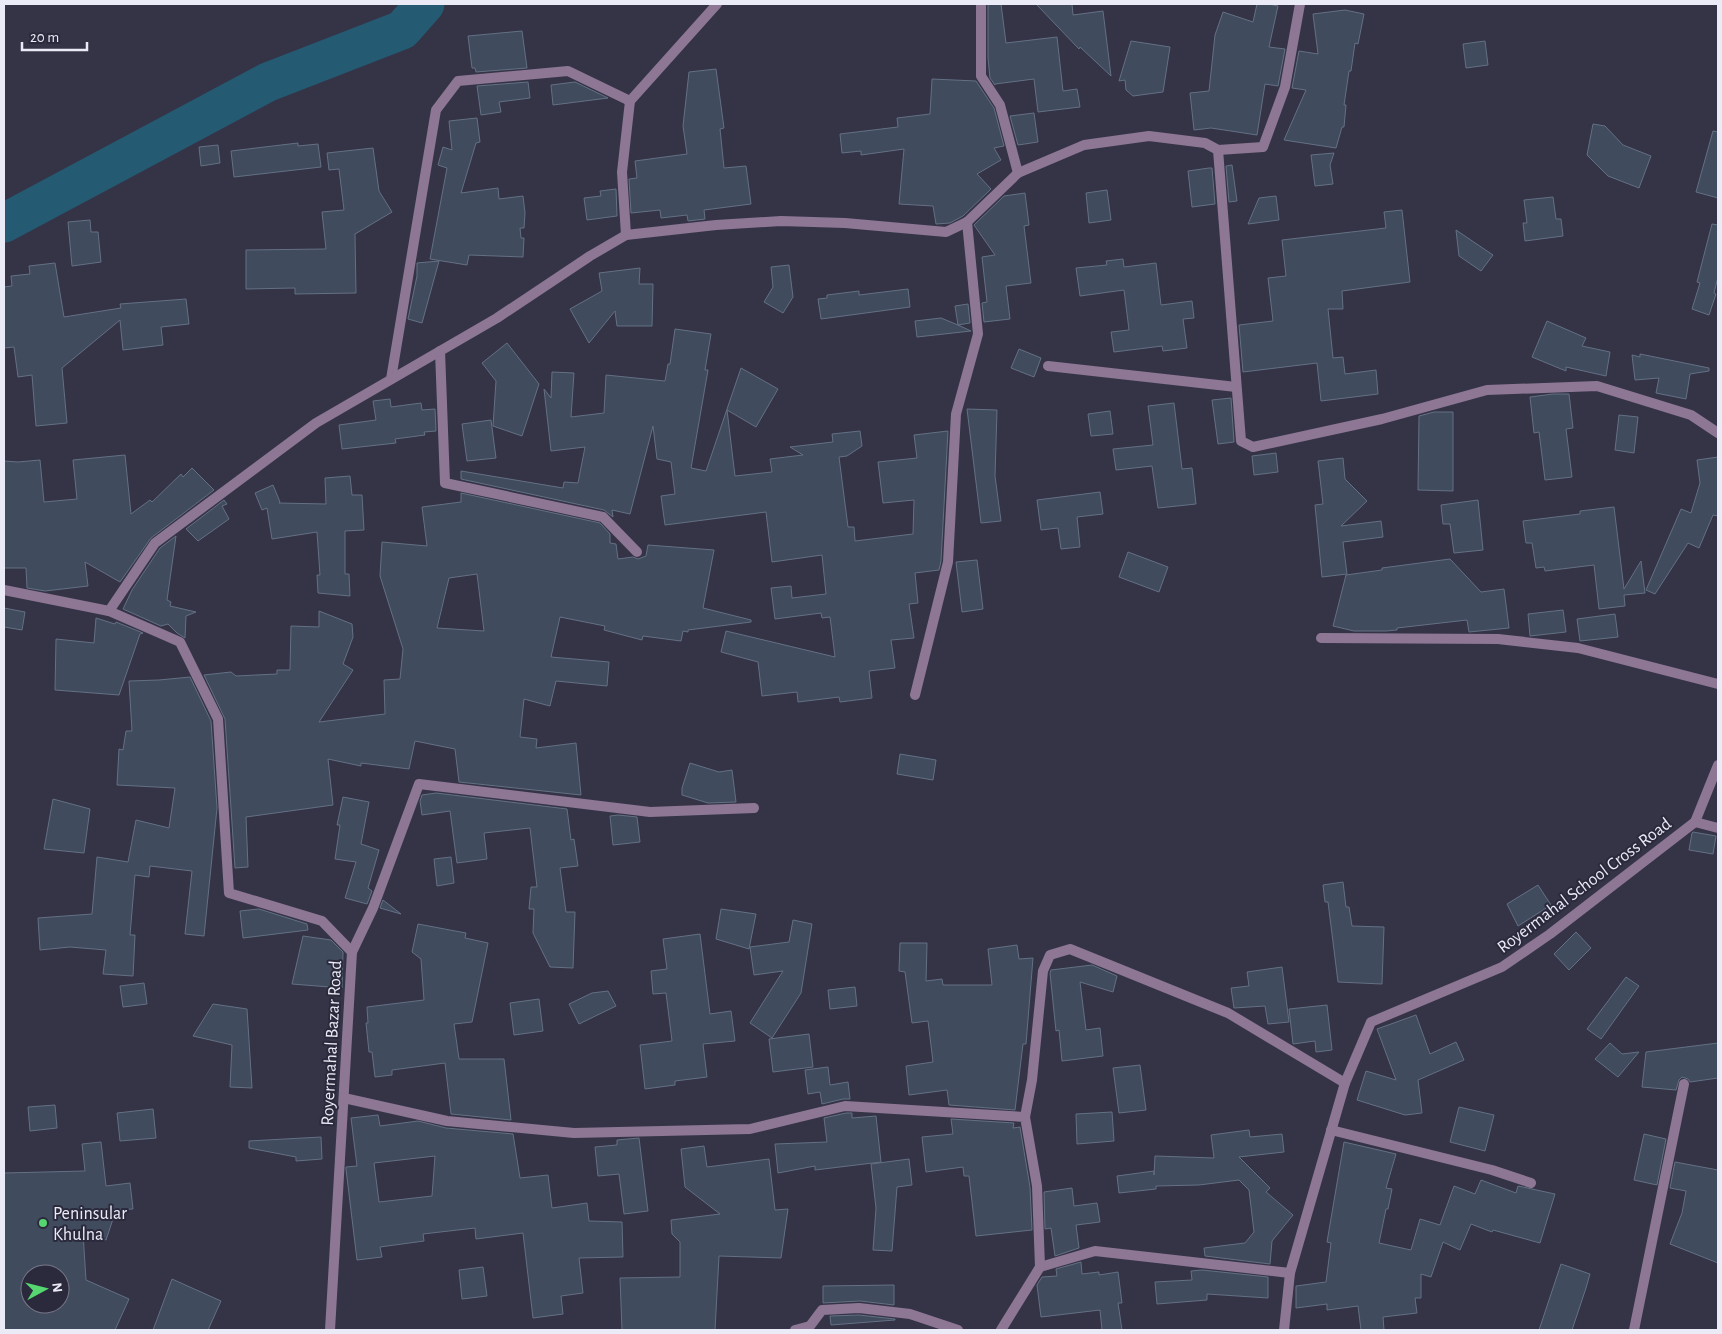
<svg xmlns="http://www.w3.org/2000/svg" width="1722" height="1334" font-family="'Alegreya Sans',sans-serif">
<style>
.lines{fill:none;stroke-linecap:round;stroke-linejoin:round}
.river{stroke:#255a73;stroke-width:39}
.building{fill:#404b5e;stroke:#647084;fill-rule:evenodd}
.minor{stroke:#8d7795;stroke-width:10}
.poi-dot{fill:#56d671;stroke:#2b2a3d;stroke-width:2}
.labels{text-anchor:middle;stroke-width:4;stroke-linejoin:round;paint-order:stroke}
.street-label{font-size:18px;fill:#ebebf7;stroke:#2b2a3d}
.poi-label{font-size:18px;fill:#ebebf7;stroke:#2b2a3d;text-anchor:start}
</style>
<rect width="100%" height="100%" fill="#353447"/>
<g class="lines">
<!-- river -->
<polyline class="river" points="4,223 268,82 402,30 425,4"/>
</g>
<!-- building -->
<g class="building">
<polygon points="988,4 1001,4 1006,43 1057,37 1063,91 1077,89 1080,107 1038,112 1034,79 995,84 995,85 990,78 988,58"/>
<polygon points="1036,4 1072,4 1073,15 1103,11 1111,76 1080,47 1079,49"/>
<polygon points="1257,4 1269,4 1278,6 1269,47 1285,49 1278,86 1265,84 1257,135 1211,128 1194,130 1190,93 1209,91 1215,35 1223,12 1253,22"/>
<polygon points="1345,10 1364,14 1358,44 1355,43 1351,71 1349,71 1344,105 1346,105 1344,127 1342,127 1336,148 1284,140 1306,90 1292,88 1299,51 1318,54 1313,14"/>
<polygon points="522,31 527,68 476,72 475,68 472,68 468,36"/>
<polygon points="1131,41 1170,47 1163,92 1133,96 1126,90 1125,80 1119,81"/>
<polygon points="1485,41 1488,65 1466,68 1463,44"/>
<polygon points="716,69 724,128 720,129 724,168 746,166 751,204 704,210 705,219 688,221 687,215 661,218 660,210 631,213 629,179 637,178 635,161 687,154 683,126 689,72"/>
<polygon points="932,79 976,81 994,108 1004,146 994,148 1001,160 977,174 991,189 963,216 950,223 936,224 933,206 899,204 904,149 861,155 861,151 842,153 840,134 898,127 897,118 930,114"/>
<polygon points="528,82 530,98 499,102 501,112 481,115 477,86"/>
<polygon points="575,82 608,98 553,105 551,85"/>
<polygon points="1034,113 1038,142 1018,145 1010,116"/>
<polygon points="477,118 480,142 476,143 461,193 498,188 499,199 523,196 525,213 524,228 520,228 521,238 524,238 523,257 469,255 467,265 430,259 447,168 438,165 443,147 452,150 449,121"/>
<polygon points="1593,124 1605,126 1623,145 1651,156 1639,188 1608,176 1587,155"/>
<polygon points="1713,131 1718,132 1718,198 1696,192"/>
<polygon points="298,143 298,146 318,144 321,167 234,177 231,151"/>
<polygon points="218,145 220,163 201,166 199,147"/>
<polygon points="373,148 379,191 392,212 355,234 356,293 295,294 295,288 246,289 246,250 326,249 322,212 344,210 339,169 329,170 327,153"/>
<polygon points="1334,153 1330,165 1333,184 1315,186 1311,155"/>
<polygon points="1232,165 1237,201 1229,202 1226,166"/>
<polygon points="1209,168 1212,168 1215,204 1192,207 1188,171"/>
<polygon points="616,189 617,216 587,220 584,198 601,196 600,191"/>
<polygon points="1107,190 1111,220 1089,223 1086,193"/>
<polygon points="1025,193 1029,225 1024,226 1031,283 1006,286 1010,319 984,322 982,303 987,302 982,257 995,255 974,225 1004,196"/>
<polygon points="1276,196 1279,220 1248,224 1259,198"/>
<polygon points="1553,197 1556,219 1561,219 1563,236 1525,241 1523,223 1527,223 1524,200"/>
<polygon points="1402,210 1410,282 1342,291 1343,309 1328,309 1333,358 1343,357 1345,374 1376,370 1378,394 1321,401 1317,363 1243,372 1239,325 1273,321 1268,278 1286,276 1282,240 1386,228 1384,212"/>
<polygon points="90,220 91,232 98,232 101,262 72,266 68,222"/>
<polygon points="1712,224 1718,225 1718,277 1714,293 1716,294 1709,315 1692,309 1700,283 1697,282"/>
<polygon points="1456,230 1493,255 1481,271 1459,256"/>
<polygon points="1123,259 1124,267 1156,263 1161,305 1192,301 1194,318 1183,319 1187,348 1163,351 1162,346 1114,352 1111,332 1129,330 1124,290 1080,296 1076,268 1107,265 1106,261"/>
<polygon points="439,261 422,323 408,319 417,276 417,263"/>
<polygon points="55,263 64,317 121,308 120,304 186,299 189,324 161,327 163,345 123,350 120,320 62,368 67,423 36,426 32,375 18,377 14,347 4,348 4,287 12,286 11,276 30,274 29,266"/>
<polygon points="789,265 793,297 783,313 764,302 773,287 771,267"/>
<polygon points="640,268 639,284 653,284 652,326 617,326 615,311 589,343 570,309 602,291 599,273"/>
<polygon points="908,289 910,307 821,319 818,299 827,298 827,295 859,291 859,295"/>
<polygon points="968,304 970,323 958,325 971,331 917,337 915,321 941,318 958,325 955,306"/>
<polygon points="1547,321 1586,338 1582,346 1610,352 1606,376 1566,367 1566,371 1532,357"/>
<polygon points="675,329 711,334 705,370 708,370 691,468 706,471 741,368 778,389 756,427 727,410 735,476 772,472 770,459 803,455 790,447 833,442 832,434 860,431 862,446 847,456 839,457 848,527 854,527 855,541 913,534 914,500 883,503 878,462 917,458 914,435 948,431 941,561 939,570 915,573 918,603 909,604 914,638 891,640 895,668 869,671 872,698 840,702 839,697 798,702 797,692 762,696 758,662 721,652 726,631 835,657 830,617 822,618 821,613 775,619 771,588 791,586 792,598 826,594 822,555 772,562 766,512 665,525 661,496 675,494 671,462 657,459 653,426 630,514 612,510 613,517 604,510 461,479 461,471 563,488 564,482 578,483 585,447 551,451 544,389 551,398 552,372 574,373 571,417 604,413 606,375 665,381 668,364 670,364"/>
<polygon points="507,343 539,384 522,436 493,426 496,381 482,363"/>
<polygon points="1019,349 1041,358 1034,377 1011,368"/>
<polygon points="1640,354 1709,368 1709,371 1690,374 1686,399 1656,393 1659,378 1635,380 1632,355 1640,357"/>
<polygon points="1553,394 1569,394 1573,428 1566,429 1572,477 1545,480 1539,432 1534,433 1530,397"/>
<polygon points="1231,398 1234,442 1218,444 1212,400"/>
<polygon points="390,399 391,407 421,403 422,410 435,409 436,431 424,432 425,435 395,439 396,443 342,449 339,425 376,420 373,401"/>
<polygon points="1174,403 1182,469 1192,468 1196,504 1158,508 1152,466 1116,470 1113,449 1153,445 1148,406"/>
<polygon points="967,409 997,410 995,476 1001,521 981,523"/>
<polygon points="1110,411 1113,434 1091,436 1088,414"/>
<polygon points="1434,412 1453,412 1453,491 1418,490 1419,416"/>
<polygon points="1619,415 1638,417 1634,453 1615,450"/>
<polygon points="491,420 496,458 467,461 462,424"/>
<polygon points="1276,453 1278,472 1254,475 1252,456"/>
<polygon points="125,455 131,514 150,500 152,502 181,474 183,477 192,468 214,490 151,538 120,582 85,562 88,586 45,591 27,588 26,568 4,568 4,461 18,462 40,460 44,502 77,499 73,460"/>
<polygon points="1718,457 1718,516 1713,515 1699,548 1688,543 1655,594 1646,590 1681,509 1691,513 1700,483 1697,460"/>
<polygon points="1343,458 1345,479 1367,501 1341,526 1381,521 1383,537 1343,542 1347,574 1322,577 1315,505 1323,504 1318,461"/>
<polygon points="350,476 352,495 362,495 364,530 345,531 345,574 349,574 350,596 318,593 317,575 320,575 317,532 272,539 267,508 262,510 255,493 273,485 280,502 279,503 326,504 325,478"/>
<polygon points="1100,492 1103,514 1077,517 1080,547 1061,549 1058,528 1041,530 1037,500"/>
<path d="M461 493 600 523 610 534V543L616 544 618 559 633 557 638 559 646 556 648 545 714 550 703 608 751 620V622L688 630V632L683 631 681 641 643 636 642 640 604 630 605 626 560 617 551 657 609 662 607 686 556 681 550 706 524 699 520 737 537 739 536 748 576 743 581 795 459 782 455 749 415 741 409 769 361 763V766L328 759 333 805 246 817 248 867 235 868 225 719 204 675 231 672 236 676 277 674V670H290L291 626 319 627V611L352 624 353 637 343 664 353 670 319 722 385 714 384 680 400 679 403 649 380 576 382 542 427 546 422 507 461 502ZM477 574 484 631 437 628 449 578Z"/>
<polygon points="224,500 227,504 222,506 229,519 198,541 186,529"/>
<polygon points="1478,500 1483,550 1454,553 1450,524 1443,524 1441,505"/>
<polygon points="1614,507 1624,589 1641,561 1645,593 1624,595 1625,606 1599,609 1594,565 1545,571 1544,567 1536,568 1532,543 1526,543 1523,521 1580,514 1580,511"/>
<polygon points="176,536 167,600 171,602 170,606 196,612 186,616 185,638 177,633 168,624 161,626 123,609 132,590 160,548"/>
<polygon points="1128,552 1168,567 1159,592 1119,577"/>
<polygon points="1450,559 1481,592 1504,589 1509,628 1469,632 1467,620 1397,628 1397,630 1386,631 1354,631 1333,626 1346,575 1382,570 1382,568"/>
<polygon points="977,560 983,609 962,612 956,562"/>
<polygon points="4,608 25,612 22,630 4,627"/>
<polygon points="1563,610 1566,632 1530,636 1528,614"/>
<polygon points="1615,614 1618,637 1580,641 1577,619"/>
<polygon points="96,618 115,624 116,622 143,633 140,634 119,695 55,690 56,639 94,643"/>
<polygon points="190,677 211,721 217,808 204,936 185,934 192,871 150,866 149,877 135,875 130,935 135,935 133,976 103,974 106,950 70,947 40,950 38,918 92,914 97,857 128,862 136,820 169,828 175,788 117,785 119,749 123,750 126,731 132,731 129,681 159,680"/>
<polygon points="900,754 936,760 933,780 897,774"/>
<polygon points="690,763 719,772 732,770 736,802 708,803 682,795 682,788"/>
<polygon points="436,793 567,809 571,840 574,839 578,866 560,868 566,912 575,912 573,968 550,967 533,933 534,909 529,909 531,887 537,887 530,828 484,833 487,859 457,863 450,811 422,815 420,801 422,795"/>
<polygon points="343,797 369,802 361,844 379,850 368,888 372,891 367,904 345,898 356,862 335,859 340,825 337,825"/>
<polygon points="53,799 90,809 84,853 44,849"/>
<polygon points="618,815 637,817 640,842 613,845 610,816"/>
<polygon points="1693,832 1716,836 1713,854 1689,850 1692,833"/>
<polygon points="451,857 454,883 437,886 434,859"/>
<polygon points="1343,882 1346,907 1349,907 1352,926 1384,927 1382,984 1338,982 1328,902 1325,902 1323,885"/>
<polygon points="1538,885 1551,905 1518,926 1507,904"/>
<polygon points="383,900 401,914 380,908"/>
<polygon points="259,909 307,924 308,930 243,938 240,911"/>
<polygon points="721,909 756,914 749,949 716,939"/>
<polygon points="793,920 812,924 801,993 772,1038 750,1023 783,971 754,975 750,947 789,942"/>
<polygon points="418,924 466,933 465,938 488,943 472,1022 454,1024 459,1059 504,1059 511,1120 451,1114 445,1063 392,1070 392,1075 375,1077 372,1052 369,1052 366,1023 368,1023 367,1007 424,1000 421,959 412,952"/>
<polygon points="1576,932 1591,948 1569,970 1554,954"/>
<polygon points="700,934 710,1014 731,1011 735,1041 703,1044 707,1077 675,1081 675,1085 645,1089 640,1045 672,1041 666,993 653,994 651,971 667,969 663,939"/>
<polygon points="303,936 331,940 343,952 342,988 292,984"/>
<polygon points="900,943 927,943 926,981 942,979 943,985 992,985 988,949 1017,945 1019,959 1033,958 1026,1044 1023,1044 1015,1110 949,1105 947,1090 909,1095 906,1066 933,1062 928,1021 912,1023 905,972 899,971"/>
<polygon points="1092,965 1117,976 1113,992 1080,982 1086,1030 1100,1028 1103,1056 1062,1061 1059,1030 1056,1031 1050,973 1051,970"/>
<polygon points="1282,967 1289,1022 1268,1024 1265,1006 1234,1008 1231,988 1249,986 1247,972"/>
<polygon points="1626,977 1639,986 1601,1039 1587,1029"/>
<polygon points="144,983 147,1004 123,1007 120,986"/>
<polygon points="855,987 857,1006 830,1009 828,990"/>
<polygon points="608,991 616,1006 579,1024 569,1004 592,993"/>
<polygon points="539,999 543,1031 514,1035 510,1003"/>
<polygon points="213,1004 247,1009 252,1088 230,1087 232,1045 193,1036"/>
<polygon points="1327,1005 1332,1050 1316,1052 1315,1041 1293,1044 1289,1009"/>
<polygon points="1416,1015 1430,1054 1456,1042 1464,1060 1418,1080 1422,1113 1405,1115 1357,1100 1366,1071 1396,1080 1377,1029"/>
<polygon points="809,1034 813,1067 773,1072 769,1039"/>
<polygon points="1610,1043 1622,1054 1639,1052 1618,1077 1595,1059"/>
<polygon points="1718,1043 1718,1078 1690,1082 1688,1079 1682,1077 1679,1080 1676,1090 1642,1087 1646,1052"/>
<polygon points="1140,1065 1146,1110 1119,1113 1113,1068"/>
<polygon points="828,1067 830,1085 848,1082 850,1099 843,1099 822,1104 820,1092 808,1094 805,1070"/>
<polygon points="55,1105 57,1128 30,1131 28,1107"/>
<polygon points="1459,1107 1494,1115 1485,1151 1450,1142"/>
<polygon points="153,1109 156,1138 120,1141 117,1113"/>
<polygon points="1112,1112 1114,1141 1077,1144 1076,1114"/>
<polygon points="846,1113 852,1113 852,1118 876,1116 881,1162 815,1170 815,1166 778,1173 775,1144 827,1142 824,1118"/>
<path d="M378 1115 380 1126 418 1121 446 1128 513 1134 520 1178 548 1175 552 1208 587 1203 589 1221 622 1222 623 1257 579 1258 583 1293 561 1296 563 1314 533 1318 523 1233 476 1239 475 1228 423 1234 424 1241 380 1247 382 1257 357 1260 346 1169V1167L357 1166 351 1118ZM435 1156 432 1196 379 1202 374 1163Z"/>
<polygon points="951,1119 1014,1123 1013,1128 1020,1127 1030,1187 1032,1230 976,1236 969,1176 964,1176 963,1167 926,1172 922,1137 953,1134"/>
<polygon points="1249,1130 1250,1137 1282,1134 1284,1152 1239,1157 1270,1188 1266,1192 1293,1215 1272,1241 1270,1264 1205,1256 1204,1248 1245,1243 1254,1232 1249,1190 1239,1180 1199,1185 1156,1186 1156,1189 1119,1193 1117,1176 1154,1171 1154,1175 1155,1156 1214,1158 1211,1135"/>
<polygon points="1644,1134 1666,1139 1657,1185 1634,1180"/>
<polygon points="321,1137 322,1159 296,1161 296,1157 249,1148 249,1141"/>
<polygon points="639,1138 648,1211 624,1214 619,1174 598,1176 595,1147 617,1145 617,1140"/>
<path d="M101 1142 106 1186 130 1183 133 1209 116 1210 106 1240 83 1233 86 1280 129 1299 115 1330H4V1173L85 1171 82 1144ZM30 1274H60V1304H30Z"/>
<polygon points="1344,1142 1396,1154 1386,1188 1392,1189 1388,1209 1386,1209 1379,1243 1411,1250 1420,1219 1440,1225 1454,1186 1475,1194 1481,1180 1516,1193 1518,1186 1555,1194 1540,1243 1493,1230 1492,1232 1471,1224 1460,1250 1443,1242 1431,1277 1421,1274 1421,1298 1415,1298 1417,1313 1383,1317 1384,1330 1361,1330 1358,1306 1327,1310 1327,1304 1296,1308 1296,1286 1326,1282 1331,1243 1327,1242"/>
<polygon points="704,1146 707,1167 769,1159 775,1210 788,1209 781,1258 719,1256 715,1330 622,1330 620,1278 680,1277 680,1242 672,1234 671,1220 720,1214 685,1187 681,1149"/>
<polygon points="909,1159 912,1185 897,1187 892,1251 873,1250 876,1208 871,1164"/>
<polygon points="1675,1162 1718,1170 1718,1263 1670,1244 1682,1213 1686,1191 1670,1188"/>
<polygon points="1072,1188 1074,1206 1097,1203 1100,1222 1076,1225 1079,1248 1055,1256 1051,1228 1045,1229 1044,1192"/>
<polygon points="1081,1262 1082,1274 1099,1272 1099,1275 1118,1272 1122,1303 1118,1303 1122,1330 1102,1330 1100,1310 1041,1317 1037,1285 1042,1277 1057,1276 1056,1269"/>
<polygon points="1561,1264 1590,1274 1586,1288 1572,1330 1539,1330"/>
<polygon points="483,1267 487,1296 462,1299 459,1270"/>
<polygon points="1202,1270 1268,1277 1268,1298 1207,1294 1207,1300 1157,1304 1155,1282 1192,1280 1191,1271"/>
<polygon points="172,1279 221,1301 208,1330 153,1330"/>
<polygon points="894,1285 894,1305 860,1301 823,1303 823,1286"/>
<polygon points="859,1315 895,1319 895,1320 831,1325 830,1316"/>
</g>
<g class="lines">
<!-- minor -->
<g class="minor">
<polyline points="981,4 981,76 1000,105 1018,173"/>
<polyline points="1218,150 1263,147 1285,87 1300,4"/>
<polyline points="626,235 622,172 630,101 717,4"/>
<polyline points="440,351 445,483 603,517 637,552"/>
<polyline points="1048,366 1236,387"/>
<polyline points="391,379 436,110 458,81 568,71 630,101"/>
<polyline points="4,590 109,611 180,642 218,719 229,893 322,921 352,952 330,1330"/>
<polyline points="109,611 155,543 316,423 497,318 590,256 626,235 716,225 781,221 845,223 946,232 967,222 1018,173 1084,145 1149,136 1205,143 1218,150 1241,441 1253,447 1382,419 1487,390 1597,386 1691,415 1718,433"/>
<polyline points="1321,638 1498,639 1578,648 1718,684"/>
<polyline points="915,695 948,562 956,414 978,334 967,222"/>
<polyline points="1695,822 1718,828"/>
<polyline points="352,952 373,908 419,784 650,812 754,808"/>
<polyline points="344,1098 447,1121 574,1133 750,1129 845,1106 1025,1117 1037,1186 1040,1267 1095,1251 1290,1273"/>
<polyline points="1025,1117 1032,1080 1043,971 1050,955 1070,949 1228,1013 1345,1083"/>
<polyline points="1331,1130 1492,1170 1531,1183"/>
<polyline points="795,1330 810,1326 822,1310 859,1308 910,1314 958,1330"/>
<polyline points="1001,1330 1040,1267"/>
<polyline points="1284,1330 1290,1273 1345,1083 1371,1022 1502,967 1550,934 1695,822 1718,765"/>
<polyline points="1634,1330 1684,1084"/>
</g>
</g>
<!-- markers -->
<circle class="poi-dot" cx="43" cy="1223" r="5"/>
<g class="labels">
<!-- street labels -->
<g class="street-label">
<text transform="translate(1584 885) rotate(-37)" y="6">Royermahal School Cross Road</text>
<text transform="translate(331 1043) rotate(-87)" y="6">Royermahal Bazar Road</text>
</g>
<!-- poi labels -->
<g class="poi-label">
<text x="53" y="1219">Peninsular<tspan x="53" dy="21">Khulna</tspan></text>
</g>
</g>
<!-- border -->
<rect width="1722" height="1334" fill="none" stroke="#ebebf7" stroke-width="10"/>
<!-- north arrow -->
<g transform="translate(45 1289) rotate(83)"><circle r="24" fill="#2b2a3d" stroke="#787787"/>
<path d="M0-4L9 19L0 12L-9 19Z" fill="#56d671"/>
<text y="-8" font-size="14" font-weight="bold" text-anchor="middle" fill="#ebebf7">N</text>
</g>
<!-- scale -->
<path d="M22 42v8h65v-8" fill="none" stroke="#ebebf7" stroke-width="2.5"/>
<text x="30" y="42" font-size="15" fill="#ebebf7" stroke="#2b2a3d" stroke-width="4" paint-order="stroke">20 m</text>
</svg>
